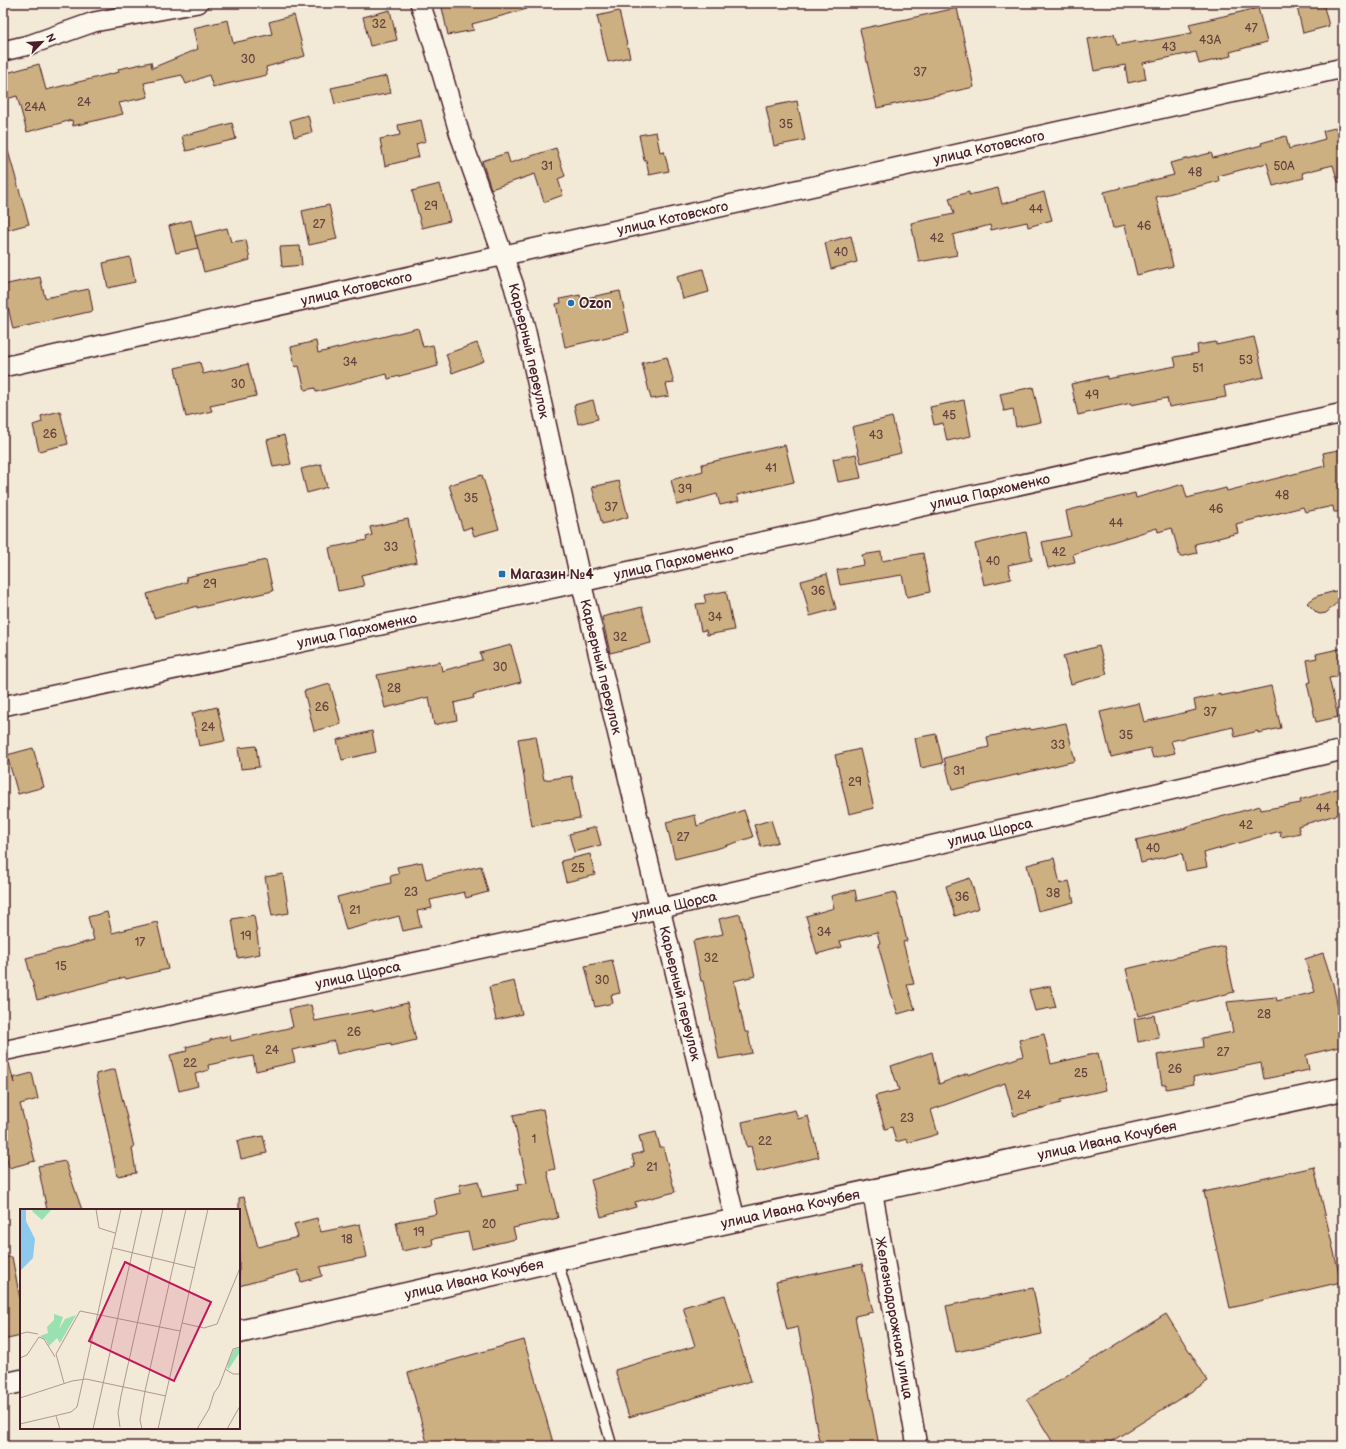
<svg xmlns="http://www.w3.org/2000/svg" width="1346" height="1449" font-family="'Balsamiq Sans',sans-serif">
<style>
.building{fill:#ccb081;stroke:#4a1f2b}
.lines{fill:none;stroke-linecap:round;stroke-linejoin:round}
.service-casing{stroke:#4a1f2b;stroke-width:12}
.minor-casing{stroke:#4a1f2b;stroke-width:22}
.tertiary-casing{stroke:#4a1f2b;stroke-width:25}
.service{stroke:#fbf7ec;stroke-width:9}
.minor{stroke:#fbf7ec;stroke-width:19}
.tertiary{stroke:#fbf7ec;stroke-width:22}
.poi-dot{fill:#1f6fb2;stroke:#fbf7ec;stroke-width:1.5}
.labels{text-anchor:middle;stroke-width:3;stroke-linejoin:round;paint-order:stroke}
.number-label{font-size:12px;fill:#6a4340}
.street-label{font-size:14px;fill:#4a1f2b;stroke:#fbf7ec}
.poi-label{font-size:14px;font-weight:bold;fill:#4a1f2b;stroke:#fbf7ec;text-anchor:start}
.inset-road{fill:none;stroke:#af9892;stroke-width:1}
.view{fill:#c2185b;fill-opacity:0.15;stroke:#c2185b;stroke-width:2}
.inset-edge{fill:none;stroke:#4a1f2b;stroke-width:2}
</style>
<rect width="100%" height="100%" fill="#f2e9d7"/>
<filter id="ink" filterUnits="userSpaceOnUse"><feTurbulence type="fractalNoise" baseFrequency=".025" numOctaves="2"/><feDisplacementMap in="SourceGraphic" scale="8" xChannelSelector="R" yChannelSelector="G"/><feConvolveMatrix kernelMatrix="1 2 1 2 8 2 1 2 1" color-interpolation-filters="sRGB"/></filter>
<g filter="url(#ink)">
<!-- building -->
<g class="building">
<polygon points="441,3 526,3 527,9 472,24 474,30 448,35"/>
<polygon points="1296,3 1323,3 1329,26 1303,33"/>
<polygon points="957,8 974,87 877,108 860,29"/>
<polygon points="1258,8 1267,42 1230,52 1231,56 1199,64 1196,52 1143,63 1146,79 1128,83 1125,65 1094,71 1088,39 1114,34 1117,45 1138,41 1139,43 1192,33 1189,24"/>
<polygon points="390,10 397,40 370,46 363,17"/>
<polygon points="619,11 630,57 608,62 597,16"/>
<polygon points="294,15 305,56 266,67 267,75 213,87 209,75 186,84 182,75 144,83 148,97 119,103 123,114 73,126 72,120 27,132 17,96 3,100 3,74 39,64 46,90 119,72 118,69 151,62 152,68 198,49 193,28 228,20 233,43 272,34 269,22"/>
<polygon points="387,76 391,93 335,104 331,88"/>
<polygon points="797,101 805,140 774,146 766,107"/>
<polygon points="308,115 312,132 294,137 290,120"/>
<polygon points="421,120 426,141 416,144 419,157 385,166 380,139 400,135 398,125"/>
<polygon points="232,123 236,139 186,151 182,136"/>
<polygon points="1343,126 1343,182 1338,182 1333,165 1302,173 1304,178 1273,186 1267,163 1218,176 1219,181 1156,197 1173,266 1137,275 1125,225 1113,228 1104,192 1174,175 1170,163 1211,153 1213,158 1262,145 1261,143 1286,136 1289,149 1325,139 1323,131"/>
<polygon points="656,132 660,152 664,151 669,171 649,175 646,160 644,160 639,135"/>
<polygon points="556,148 565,176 558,179 563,195 544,202 535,174 491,189 482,161 507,153 510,163"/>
<polygon points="8,151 29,224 3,231 3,152"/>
<polygon points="440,184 450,221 422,228 412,191"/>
<polygon points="998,188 1002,204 1044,192 1052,220 1028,227 1027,222 991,230 990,225 953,235 957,255 919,262 911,223 954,214 949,198 969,192 969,195"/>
<polygon points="329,205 337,239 309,245 302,211"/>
<polygon points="191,220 198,248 176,253 169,226"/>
<polygon points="227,228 231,242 246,240 250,260 204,272 195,236"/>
<polygon points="851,236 857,262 831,269 825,243"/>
<polygon points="300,246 302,265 282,267 280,247"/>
<polygon points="130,257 135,282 108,288 103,263"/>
<polygon points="703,269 709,292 683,299 677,276"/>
<polygon points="40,277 45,298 89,289 93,311 13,329 3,285"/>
<polygon points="620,291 629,332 565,347 556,304 561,303 560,299 580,295 581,299"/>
<polygon points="418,328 423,347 433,345 438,366 388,379 387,374 316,392 315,388 305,390 299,366 295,367 291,347 316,341 318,353"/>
<polygon points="1254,337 1264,377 1224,386 1226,397 1169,407 1167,398 1131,405 1131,403 1078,415 1071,384 1107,376 1107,379 1176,366 1174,357 1198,353 1197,345 1216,342 1216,345"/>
<polygon points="477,343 484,361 452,373 446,354"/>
<polygon points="667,357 674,383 666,384 669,396 651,399 642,363"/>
<polygon points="200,362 203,374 248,364 256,396 210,406 212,411 186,417 175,368"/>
<polygon points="1033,387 1041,422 1016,427 1013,409 1004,411 1000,394"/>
<polygon points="593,400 598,419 578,424 574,405"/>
<polygon points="964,400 971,436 947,441 943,423 934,425 930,407"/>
<polygon points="60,411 68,444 39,451 33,425 42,422 41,416"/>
<polygon points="892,417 901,453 861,463 852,427"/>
<polygon points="284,435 291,464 273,467 267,440"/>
<polygon points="785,445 794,482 737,495 739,501 720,505 717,494 677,505 671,480 703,471 702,464"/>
<polygon points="1343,449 1343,512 1334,512 1333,506 1305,512 1303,507 1236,524 1238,533 1195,544 1197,553 1180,557 1172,528 1158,532 1157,528 1073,554 1075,562 1048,568 1042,542 1071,536 1066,511 1135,493 1136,498 1183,484 1187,498 1226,488 1227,491 1325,466 1323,453"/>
<polygon points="856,454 861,478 838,482 833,459"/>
<polygon points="321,464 327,487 307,493 301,469"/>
<polygon points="482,475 499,529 474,536 471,527 463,530 449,485"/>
<polygon points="619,481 628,517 602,524 592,487"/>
<polygon points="408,519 417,562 361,575 364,586 338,591 329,548 367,540 366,537 372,535 370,527"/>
<polygon points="1026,532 1032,560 1008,565 1011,579 984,585 975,544"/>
<polygon points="881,552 882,561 923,553 930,592 907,597 902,575 840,585 837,570 864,565 862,555"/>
<polygon points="266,560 273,591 197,608 197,606 154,618 147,594 187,582 186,577"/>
<polygon points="827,574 836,609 810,616 801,581"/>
<polygon points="1343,589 1343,597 1326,613 1320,614 1317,613 1307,603 1317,596"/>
<polygon points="726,591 734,630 707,635 706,630 701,631 696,604 706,603 704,595"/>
<polygon points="642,607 651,643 610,653 602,617"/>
<polygon points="511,645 521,682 473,695 474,698 454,703 457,720 434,725 429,697 385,708 377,675 440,662 442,671 482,660 480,653"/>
<polygon points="1099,646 1107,674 1071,684 1063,656"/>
<polygon points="1343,648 1343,676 1329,678 1338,717 1316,722 1307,683 1311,682 1307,660 1317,658 1316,654"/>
<polygon points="330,684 341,724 314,731 304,691"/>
<polygon points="1271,686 1281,728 1258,733 1258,731 1235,737 1233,727 1171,741 1175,753 1153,758 1150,748 1111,757 1100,712 1139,703 1144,722 1196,710 1194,700 1220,694 1220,696 1235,693 1235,694"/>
<polygon points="217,707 225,741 199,746 192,713"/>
<polygon points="1066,723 1075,761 952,790 944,758 989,747 987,737 1030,728 1031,730"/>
<polygon points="372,731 376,752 342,760 337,740"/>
<polygon points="936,734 943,763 921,768 915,738"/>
<polygon points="536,736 544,780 572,776 580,818 532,826 518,739"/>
<polygon points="256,746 259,767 241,769 238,748"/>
<polygon points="33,748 44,787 18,794 7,755"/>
<polygon points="860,749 874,808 849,814 835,755"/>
<polygon points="1343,787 1343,813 1298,826 1300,833 1281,837 1280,831 1204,853 1207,867 1186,871 1182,853 1141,863 1136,840 1186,828 1185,827 1260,806 1261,810 1301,803 1300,800"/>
<polygon points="744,810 753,837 719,848 675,859 666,822 695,815 697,826"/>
<polygon points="771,820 778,842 761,847 754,825"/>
<polygon points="596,827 601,845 574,852 569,834"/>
<polygon points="590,854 595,875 566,882 561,861"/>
<polygon points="1054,858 1060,884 1069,881 1074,902 1038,911 1027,865"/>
<polygon points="422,862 426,879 481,866 488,892 466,898 464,892 430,900 432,908 417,911 421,927 403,931 399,916 346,930 337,897 391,883 390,876 399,874 397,867"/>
<polygon points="283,874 289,913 272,916 265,877"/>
<polygon points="970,878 979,908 955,916 946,886"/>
<polygon points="855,890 857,901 895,892 907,941 903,942 914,984 907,985 915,1009 898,1014 890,990 878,944 880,943 877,932 840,941 842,947 817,954 806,916 834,908 831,896"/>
<polygon points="107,912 112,933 157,922 168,969 126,979 125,977 37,1000 26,958 94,940 88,917"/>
<polygon points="740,914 755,976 734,981 745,1032 748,1032 752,1053 719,1059 703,981 701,981 693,941 723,934 719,919"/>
<polygon points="254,915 260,954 238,958 232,919"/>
<polygon points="1224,946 1234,992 1138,1016 1126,969"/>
<polygon points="1323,953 1333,984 1343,1031 1343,1046 1306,1055 1309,1070 1264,1079 1261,1063 1193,1077 1194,1084 1166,1089 1166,1084 1162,1085 1157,1055 1203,1047 1202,1038 1233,1032 1227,1002 1276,997 1277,1001 1315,992 1305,959"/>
<polygon points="612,960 620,993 611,995 613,1003 595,1007 585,966"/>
<polygon points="514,981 522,1014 496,1020 489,987"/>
<polygon points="1050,986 1056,1007 1035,1011 1029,990"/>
<polygon points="407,1003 416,1040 391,1046 391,1043 337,1054 334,1041 292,1050 295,1062 256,1071 253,1056 208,1065 209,1070 195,1074 198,1086 179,1091 170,1055 187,1051 186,1047 210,1041 210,1040 230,1035 231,1041 293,1027 289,1009 311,1005 315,1021 372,1010 372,1012"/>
<polygon points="1154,1015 1159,1038 1138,1042 1134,1019"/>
<polygon points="1044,1034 1051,1064 1098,1053 1106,1090 1060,1100 1061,1103 1014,1116 1005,1083 931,1110 938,1134 908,1143 907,1139 896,1142 892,1127 885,1129 875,1096 899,1090 891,1066 932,1052 939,1084 968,1073 968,1075 1023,1056 1019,1040"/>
<polygon points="9,1063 14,1083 13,1078 32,1073 38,1099 20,1104 35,1161 9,1168 3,1144 3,1064"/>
<polygon points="115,1069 134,1147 132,1148 136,1173 117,1176 96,1074"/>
<polygon points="543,1109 555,1169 547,1171 558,1218 513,1228 516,1239 472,1249 468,1232 432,1239 433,1245 402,1251 396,1222 437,1214 434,1199 461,1193 459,1185 478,1181 482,1197 518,1190 517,1185 527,1183 513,1115"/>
<polygon points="795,1110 798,1119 808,1116 819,1157 757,1172 751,1146 747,1147 742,1122"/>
<polygon points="656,1132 660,1147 663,1147 675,1192 635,1202 636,1207 601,1217 591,1180 635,1167 632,1155 643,1152 639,1136"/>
<polygon points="263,1136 267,1153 241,1159 237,1141"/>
<polygon points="65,1161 82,1210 47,1210 38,1166"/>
<polygon points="1314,1167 1341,1282 1230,1308 1204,1192"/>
<polygon points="244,1197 258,1247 298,1237 294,1224 317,1218 321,1232 360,1224 367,1257 320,1267 322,1276 301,1282 298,1270 239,1286 239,1198"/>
<polygon points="3,1257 12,1257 21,1304 21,1336 3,1340"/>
<polygon points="862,1264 873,1312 855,1316 879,1446 820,1446 798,1327 787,1330 776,1282"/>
<polygon points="1033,1288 1042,1334 956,1352 946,1306"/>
<polygon points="725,1295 751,1381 629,1417 615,1370 695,1346 683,1307"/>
<polygon points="1166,1314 1208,1381 1104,1446 1055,1446 1027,1400"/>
<polygon points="524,1340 554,1446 428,1446 408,1373"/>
</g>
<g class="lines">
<!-- service casing -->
<g class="service-casing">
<polyline id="service" points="557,1259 612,1446"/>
</g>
<!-- minor casing -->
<g class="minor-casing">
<g id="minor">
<path id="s1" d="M420 3 432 39 460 135 514 286 526 332 581 582 735 1219"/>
<polyline points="3,51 29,45 94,22 198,3"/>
<path id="s2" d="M3 367 1343 68"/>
<path id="s3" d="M3 706 581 582 1343 413"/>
<path id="s4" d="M3 1051 589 925 1343 750"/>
<path id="s5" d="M872 1189 917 1446"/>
</g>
</g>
<!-- tertiary casing -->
<g class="tertiary-casing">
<g id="tertiary">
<path id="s6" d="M239 1332 635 1242 1343 1089"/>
<polyline points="3,1385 21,1381"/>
</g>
</g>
<!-- service -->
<use href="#service" class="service"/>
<!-- minor -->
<use href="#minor" class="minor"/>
<!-- tertiary -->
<use href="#tertiary" class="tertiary"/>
</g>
</g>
<!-- markers -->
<g class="poi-dot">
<circle cx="571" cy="303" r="4"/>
<rect x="498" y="570" width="8" height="8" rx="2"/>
</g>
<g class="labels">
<!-- number labels -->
<g class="number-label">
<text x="379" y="28">32</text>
<text x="1251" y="32">47</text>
<text x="1210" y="44">43А</text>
<text x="1169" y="51">43</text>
<text x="248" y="63">30</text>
<text x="920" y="76">37</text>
<text x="84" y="106">24</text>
<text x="35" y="111">24А</text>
<text x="786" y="128">35</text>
<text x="547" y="170">31</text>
<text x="1284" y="170">50А</text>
<text x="1195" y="176">48</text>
<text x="431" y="210">29</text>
<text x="1036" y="213">44</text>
<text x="319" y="228">27</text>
<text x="1144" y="230">46</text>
<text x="937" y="242">42</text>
<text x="841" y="256">40</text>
<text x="1246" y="364">53</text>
<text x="350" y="366">34</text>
<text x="1198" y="372">51</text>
<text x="238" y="388">30</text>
<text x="1092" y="399">49</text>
<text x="949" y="419">45</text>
<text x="50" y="438">26</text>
<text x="876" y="439">43</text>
<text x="771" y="472">41</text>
<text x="685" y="493">39</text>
<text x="1282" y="499">48</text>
<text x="471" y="502">35</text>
<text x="611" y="511">37</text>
<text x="1216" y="513">46</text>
<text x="1116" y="527">44</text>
<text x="391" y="551">33</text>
<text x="1059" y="556">42</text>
<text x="993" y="565">40</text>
<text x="210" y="588">29</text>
<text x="818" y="595">36</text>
<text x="715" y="621">34</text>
<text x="620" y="641">32</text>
<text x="500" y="671">30</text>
<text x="394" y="692">28</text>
<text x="322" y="711">26</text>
<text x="1210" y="716">37</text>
<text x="208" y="731">24</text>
<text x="1126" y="739">35</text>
<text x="1058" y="749">33</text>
<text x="959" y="775">31</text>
<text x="855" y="786">29</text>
<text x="1323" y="812">44</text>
<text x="1246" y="829">42</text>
<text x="683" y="841">27</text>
<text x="1153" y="852">40</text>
<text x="578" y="872">25</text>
<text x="411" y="896">23</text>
<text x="1053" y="897">38</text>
<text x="962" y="901">36</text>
<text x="355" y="914">21</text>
<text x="824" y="936">34</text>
<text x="246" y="940">19</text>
<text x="140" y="946">17</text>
<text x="711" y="962">32</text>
<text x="61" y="970">15</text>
<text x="602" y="984">30</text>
<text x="1264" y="1018">28</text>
<text x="354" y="1036">26</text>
<text x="272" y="1054">24</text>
<text x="1223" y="1056">27</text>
<text x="190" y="1067">22</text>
<text x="1175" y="1073">26</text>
<text x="1081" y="1077">25</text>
<text x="1024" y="1099">24</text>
<text x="907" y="1122">23</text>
<text x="534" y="1143">1</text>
<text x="765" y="1145">22</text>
<text x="652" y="1171">21</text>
<text x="489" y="1228">20</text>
<text x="419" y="1236">19</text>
<text x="347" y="1243">18</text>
</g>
<!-- street labels -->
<g class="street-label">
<text dy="5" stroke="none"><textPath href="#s2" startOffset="1010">улица Котовского</textPath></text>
<text dy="5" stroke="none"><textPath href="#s2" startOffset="686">улица Котовского</textPath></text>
<text dy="5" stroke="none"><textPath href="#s2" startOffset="362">улица Котовского</textPath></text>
<text dy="5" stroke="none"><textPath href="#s1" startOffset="365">Карьерный переулок</textPath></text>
<text dy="5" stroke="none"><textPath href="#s3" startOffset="1010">улица Пархоменко</textPath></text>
<text dy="5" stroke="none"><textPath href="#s3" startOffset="686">улица Пархоменко</textPath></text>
<text dy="5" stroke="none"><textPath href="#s3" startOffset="362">улица Пархоменко</textPath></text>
<text dy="5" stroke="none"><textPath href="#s1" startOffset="689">Карьерный переулок</textPath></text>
<text dy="5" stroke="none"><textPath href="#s4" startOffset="1011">улица Щорса</textPath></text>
<text dy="5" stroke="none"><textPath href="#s4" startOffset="687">улица Щорса</textPath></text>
<text dy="5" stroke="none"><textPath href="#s4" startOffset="363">улица Щорса</textPath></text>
<text dy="5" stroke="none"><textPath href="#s1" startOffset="1025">Карьерный переулок</textPath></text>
<text dy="5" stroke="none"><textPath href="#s6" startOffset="889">улица Ивана Кочубея</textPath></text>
<text dy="5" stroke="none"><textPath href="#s6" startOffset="565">улица Ивана Кочубея</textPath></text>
<text dy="5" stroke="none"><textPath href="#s6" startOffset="241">улица Ивана Кочубея</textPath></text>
<text dy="5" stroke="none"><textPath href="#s5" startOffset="131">Железнодорожная улица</textPath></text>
</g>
<!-- poi labels -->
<g class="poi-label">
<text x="579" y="308">Ozon</text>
<text x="510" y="579">Магазин №4</text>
</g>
</g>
<!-- overview -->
<g transform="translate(20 1209)">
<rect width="220" height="220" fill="#f2e9d7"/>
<path d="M14 0H32L22 11 12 2ZM34 105 43 108 39 120 45 110 56 106 40 134 37 129 29 137 26 131 20 127 28 124 27 118 34 111ZM220 139V143L208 161 207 155 214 140Z" fill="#9ae1b0"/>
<path d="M0 0H6V12L15 30 13 49 0 62Z" fill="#8dc9ed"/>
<path class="inset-road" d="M76 0 79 19 95 24M93 39 175 59M162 114 184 119 197 115 220 59M0 125 7 123 18 125M0 149 7 146 19 128 24 130 35 148M205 160 213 165H220M44 174 36 145 60 102 160 122M0 189 52 172 66 170 146 187M36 207 40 220M0 215 51 203 57 198 101 0M100 218 98 204 101 187 143 0M73 220 122 0M122 220 120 211 125 182 166 0M138 220 188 0M177 220 189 200 194 184 199 177 213 140 220 138M207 220 220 197"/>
<path class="view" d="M105 53 191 93 154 172 69 132Z"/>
<rect width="220" height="220" class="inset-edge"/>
</g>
<!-- margin -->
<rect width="1346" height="1449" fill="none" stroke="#fbf7ec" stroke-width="16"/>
<rect x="8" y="8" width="1330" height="1433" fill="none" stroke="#4a1f2b" stroke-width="1.5" filter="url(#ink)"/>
<!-- north arrow -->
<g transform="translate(42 42) rotate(65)" stroke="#fbf7ec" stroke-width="3" paint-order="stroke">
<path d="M0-3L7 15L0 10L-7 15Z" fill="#4a1f2b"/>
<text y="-6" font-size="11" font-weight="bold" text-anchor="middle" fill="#4a1f2b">N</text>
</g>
</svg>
